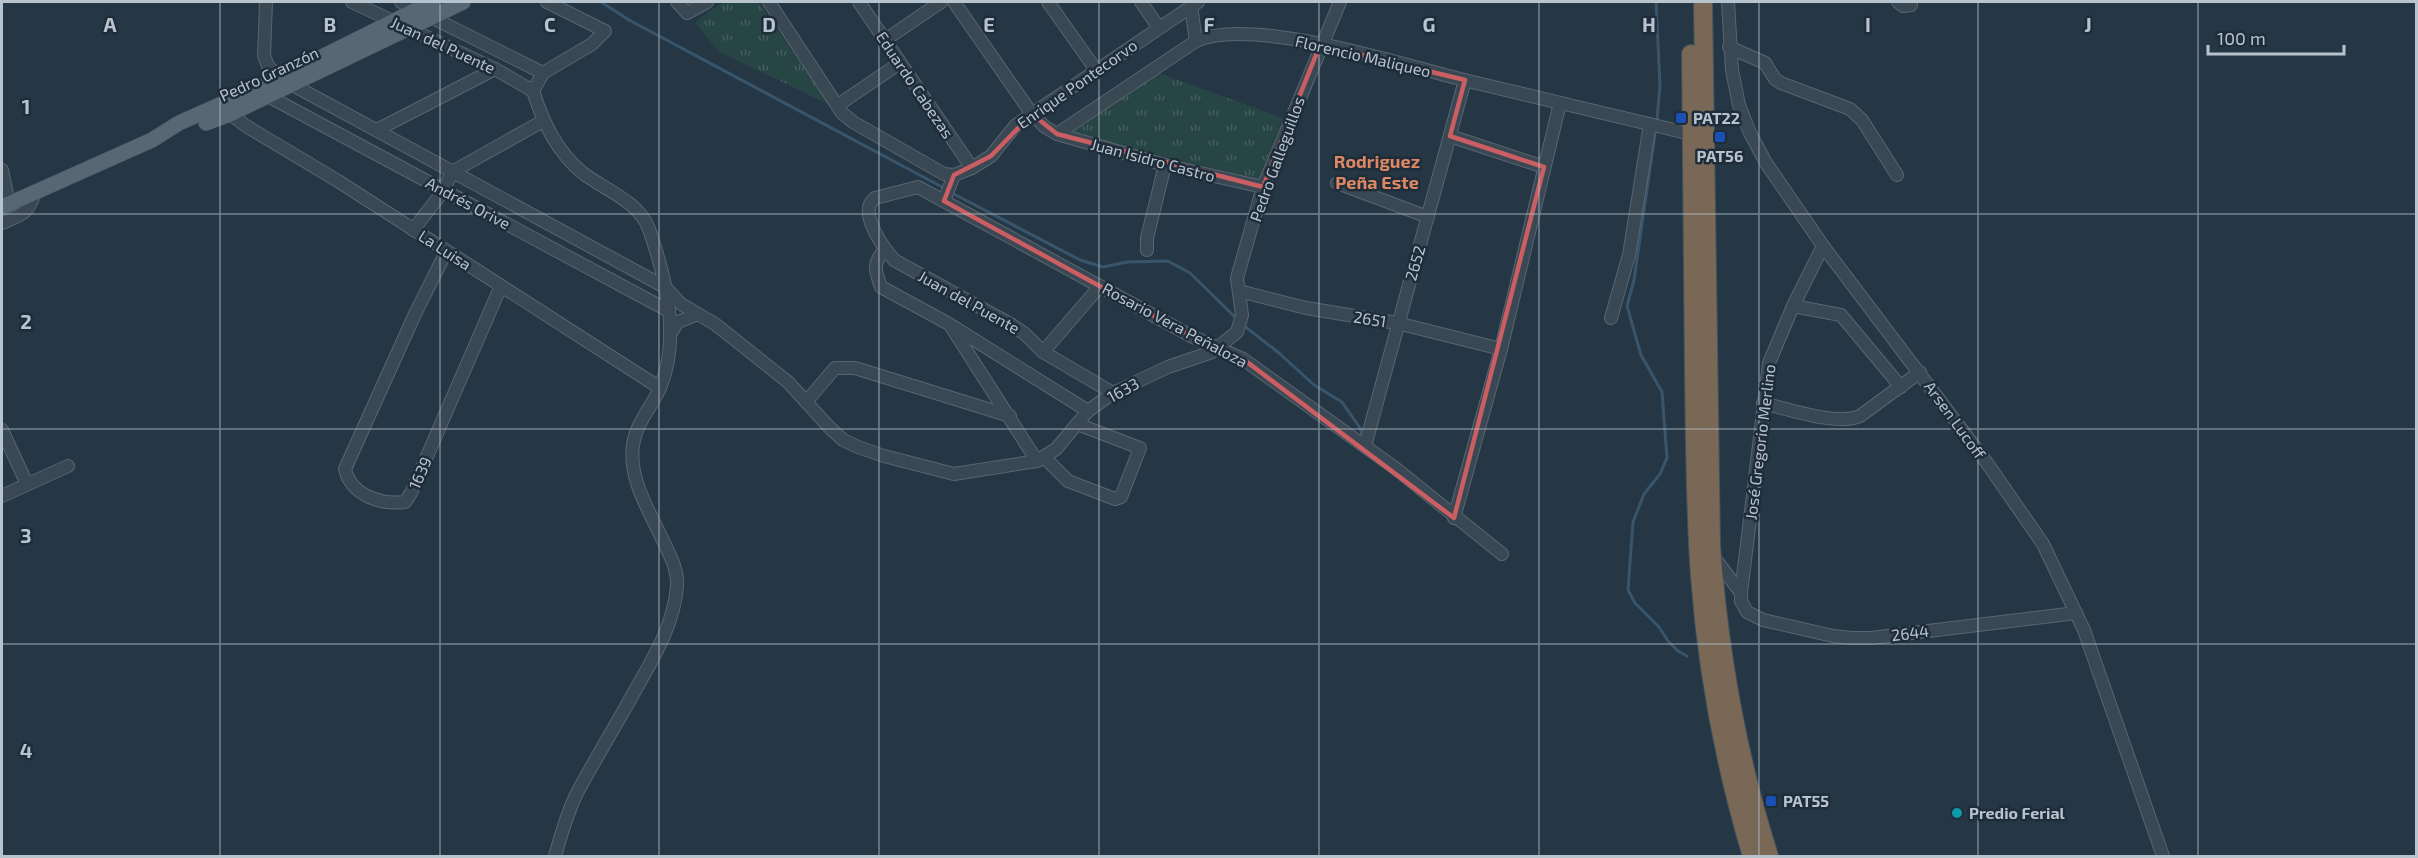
<svg xmlns="http://www.w3.org/2000/svg" width="2418" height="858" font-family="'Exo 2',sans-serif">
<style>
.park{fill:url(#park-tufts)}
.lines{fill:none;stroke-linecap:round;stroke-linejoin:round}
.stream{stroke:#38556c;stroke-width:3}
.minor-casing{stroke:#586671;stroke-width:14}
.major-casing{stroke:#465460;stroke-width:16}
.highway-casing{stroke:#44535e;stroke-width:20}
.minor{stroke:#3a4854;stroke-width:12}
.major{stroke:#586774;stroke-width:15}
.highway{stroke:#7a6856;stroke-width:18}
.marked{fill:none;stroke:#cb5e62;stroke-width:4.5;stroke-linejoin:round}
.grid{fill:none;stroke:#b7c3cd;stroke-width:1.5;stroke-opacity:0.55}
.transit-dot{fill:#1a4fb4;stroke:#1e2d39;stroke-width:2}
.culture-dot{fill:#0f9aa8;stroke:#1e2d39;stroke-width:2}
.labels{text-anchor:middle;stroke-width:5;stroke-linejoin:round;paint-order:stroke}
.street-label{font-size:16px;fill:#b7c3cd;stroke:#1e2d39}
.poi-label{font-size:16px;font-weight:bold;fill:#b7c3cd;stroke:#1e2d39;text-anchor:start}
.neighbourhood-label{font-size:18px;font-weight:bold;fill:#dd8863;stroke:#1e2d39}
.grid-label{font-size:20px;text-anchor:middle;font-weight:bold;fill:#b7c3cd;stroke:#1e2d39;stroke-width:5;stroke-linejoin:round;paint-order:stroke}
</style>
<defs>
<pattern id="park-tufts" width="24" height="20" patternUnits="userSpaceOnUse" patternTransform="scale(1.5)"><rect width="24" height="20" fill="#274545"/><path d="M3 7l-1-3M5 7V3M7 7l1-3M15 17l-1-3M17 17v-4M19 17l1-3" fill="none" stroke="#445e5f"/></pattern>
</defs>
<rect width="100%" height="100%" fill="#253744"/>
<!-- park -->
<g class="park">
<polygon points="723,2 758,2 830,105 718,51 695,22"/>
<polygon points="1159,73 1283,118 1259,179 1070,134"/>
</g>
<g class="lines">
<!-- stream -->
<g class="stream">
<polyline points="601,2 629,20 944,188"/>
<polyline points="1656,2 1660,85 1657,119"/>
<polyline points="1655,134 1634,280 1627,306 1641,355 1662,392 1667,458 1660,474 1644,494 1633,522 1628,590 1635,603 1659,627 1668,641 1678,651 1687,656"/>
<polyline points="952,193 1080,260 1103,267 1127,262 1168,261 1190,273 1236,318"/>
<polyline points="1243,325 1279,353 1314,385 1342,402 1360,428 1363,437"/>
</g>
<!-- minor casing -->
<g class="minor-casing">
<g id="minor">
<polyline points="266,2 264,56 268,66 280,78 665,287 681,304 698,314"/>
<polyline points="352,2 495,69 533,91"/>
<polyline points="401,2 543,73"/>
<polyline points="677,2 687,13 707,2"/>
<polyline points="769,2 842,113 853,122 944,174 954,175"/>
<polyline points="859,2 972,168"/>
<polyline points="954,2 1032,114 1045,127 1057,134 1165,165 1263,187"/>
<polyline points="1048,2 1096,70"/>
<polyline points="1141,2 1159,28"/>
<polyline points="1728,2 1732,70 1739,105 1750,133 1766,163 1823,246 1987,463 2043,544 2084,630 2163,856"/>
<polyline points="1898,2 1903,6 1911,5 1911,2"/>
<polyline points="1191,6 1196,41"/>
<polyline points="885,40 941,2"/>
<polyline points="1729,47 1765,63 1775,79 1781,83 1850,109 1862,120 1897,175"/>
<path d="M533 91C543 122 557 153 584 174 606 190 639 202 649 229 666 278 681 338 660 388 651 408 636 423 633 445 628 481 652 515 666 547 672 559 678 572 677 586 674 626 652 660 633 694 615 727 595 759 577 793 567 813 561 835 555 856"/>
<polyline points="533,91 543,73 592,44 605,31 547,2"/>
<polyline points="268,96 669,311"/>
<polyline points="838,105 900,63"/>
<polyline points="230,114 246,126 338,181 660,388"/>
<polyline points="377,130 495,69"/>
<path d="M1057 134 1196 41C1253 16 1402 65 1464 80 1540 98 1615 116 1691 134"/>
<polyline points="1450,136 1544,167"/>
<polyline points="2,170 9,204"/>
<polyline points="1337,183 1428,217"/>
<polyline points="944,201 954,175 972,168 991,156 1016,125 1198,2"/>
<path d="M2 223C21 215 29 214 35 192"/>
<polyline points="413,230 444,190 452,172 543,121"/>
<polyline points="1823,246 1793,306 1769,363 1741,593 1741,601 1747,612 1763,620 1833,636 1851,638 1871,638 2076,613"/>
<path d="M885 250C872 263 875 270 881 287L949 324 1088 411"/>
<polyline points="1147,250 1147,238 1165,165"/>
<path d="M446 252 415 314 345 469C351 495 380 505 405 502L411 493 501 286"/>
<polyline points="1239,291 1306,308 1397,323 1501,349"/>
<polyline points="1793,306 1841,315 1901,387"/>
<polyline points="1611,318 1629,255 1650,124"/>
<polyline points="952,328 1037,461"/>
<polyline points="670,334 678,322 698,314 715,324 788,382 829,427 843,440 858,447 884,456 954,474 1037,461 1056,449 1088,411 1113,393 1168,367 1212,352 1237,332 1242,315 1237,278 1263,187 1340,2"/>
<polyline points="1043,352 1100,286"/>
<path d="M1113 393 1043 352 1025 334 1012 325 894 260C883 247 857 212 875 198L918 187 1191 336 1243 359 1395 468 1502 554"/>
<polyline points="806,402 835,368 855,368 1010,416"/>
<path d="M1763 403C1788 409 1837 426 1860 416L1920 372"/>
<polyline points="2,430 27,484"/>
<polyline points="1365,446 1465,80"/>
<polyline points="1044,457 1068,481 1115,499 1121,497 1140,448 1077,424"/>
<polyline points="2,496 68,466"/>
<polyline points="1454,518 1501,349 1560,103"/>
<polyline points="1713,556 1741,593"/>
</g>
</g>
<!-- major casing -->
<g class="major-casing">
<g id="major">
<polyline points="206,123 230,114 463,2"/>
<polyline points="2,207 152,140 179,123 280,78 432,2"/>
</g>
</g>
<!-- highway casing -->
<g class="highway-casing">
<g id="highway">
<path d="M1703 2 1711 546C1719 652 1737 756 1769 856"/>
<path d="M1691 54C1691 160 1692 266 1694 372 1695 440 1695 508 1700 576 1707 670 1725 766 1752 856"/>
</g>
</g>
<!-- minor -->
<use href="#minor" class="minor"/>
<!-- major -->
<use href="#major" class="major"/>
<!-- highway -->
<use href="#highway" class="highway"/>
</g>
<!-- marked area -->
<path class="marked" d="M1320 45 1465 80 1450 136 1544 167 1454 518 1243 359 1191 336 944 201 954 175 991 156 1032 114 1057 134 1263 187Z"/>
<!-- grid -->
<path class="grid" d="M220 2V856M440 2V856M659 2V856M879 2V856M1099 2V856M1319 2V856M1539 2V856M1759 2V856M1978 2V856M2198 2V856M2 214H2416M2 429H2416M2 644H2416"/>
<!-- markers -->
<g class="transit-dot">
<rect x="1675" y="112" width="12" height="12" rx="3"/>
<rect x="1714" y="131" width="12" height="12" rx="3"/>
<rect x="1765" y="795" width="12" height="12" rx="3"/>
</g>
<circle class="culture-dot" cx="1957" cy="813" r="6"/>
<g class="labels">
<!-- street labels -->
<g class="street-label">
<text transform="translate(443 45) rotate(25)" y="6">Juan del Puente</text>
<text transform="translate(1363 56) rotate(13)" y="6">Florencio Maliqueo</text>
<text transform="translate(269 74) rotate(-25)" y="6">Pedro Granzón</text>
<text transform="translate(1077 84) rotate(-35)" y="6">Enrique Pontecorvo</text>
<text transform="translate(915 85) rotate(56)" y="6">Eduardo Cabezas</text>
<text transform="translate(1277 159) rotate(-70)" y="6">Pedro Galleguillos</text>
<text transform="translate(1153 160) rotate(15)" y="6">Juan Isidro Castro</text>
<text transform="translate(468 203) rotate(28)" y="6">Andrés Orive</text>
<text transform="translate(445 250) rotate(33)" y="6">La Luisa</text>
<text transform="translate(1415 263) rotate(-74)" y="6">2652</text>
<text transform="translate(969 302) rotate(29)" y="6">Juan del Puente</text>
<text transform="translate(1370 319) rotate(9)" y="6">2651</text>
<text transform="translate(1175 325) rotate(28)" y="6">Rosario Vera Peñaloza</text>
<text transform="translate(1123 390) rotate(-29)" y="6">1633</text>
<text transform="translate(1955 420) rotate(54)" y="6">Arsen Lucoff</text>
<text transform="translate(1760 442) rotate(-83)" y="6">José Gregorio Merlino</text>
<text transform="translate(420 473) rotate(-66)" y="6">1639</text>
<text transform="translate(1910 633) rotate(-7)" y="6">2644</text>
</g>
<!-- poi labels -->
<g class="poi-label">
<text x="1693" y="124">PAT22</text>
<text x="1720" y="162" text-anchor="middle">PAT56</text>
<text x="1783" y="807">PAT55</text>
<text x="1969" y="819">Predio Ferial</text>
</g>
<!-- neighbourhood labels -->
<g class="neighbourhood-label">
<text x="1377" y="168">Rodriguez<tspan x="1377" dy="21">Peña Este</tspan></text>
</g>
</g>
<g class="grid-label">
<text x="110" y="32">A</text>
<text x="330" y="32">B</text>
<text x="550" y="32">C</text>
<text x="769" y="32">D</text>
<text x="989" y="32">E</text>
<text x="1209" y="32">F</text>
<text x="1429" y="32">G</text>
<text x="1649" y="32">H</text>
<text x="1868" y="32">I</text>
<text x="2088" y="32">J</text>
<text x="26" y="114">1</text>
<text x="26" y="329">2</text>
<text x="26" y="543">3</text>
<text x="26" y="758">4</text>
</g>
<!-- border -->
<rect width="2418" height="858" fill="none" stroke="#b7c3cd" stroke-width="6"/>
<!-- scale -->
<path d="M2208 45v9h136v-9" fill="none" stroke="#b7c3cd" stroke-width="3"/>
<text x="2217" y="45" font-size="18" fill="#b7c3cd" stroke="#1e2d39" stroke-width="4.5" paint-order="stroke">100 m</text>
</svg>
